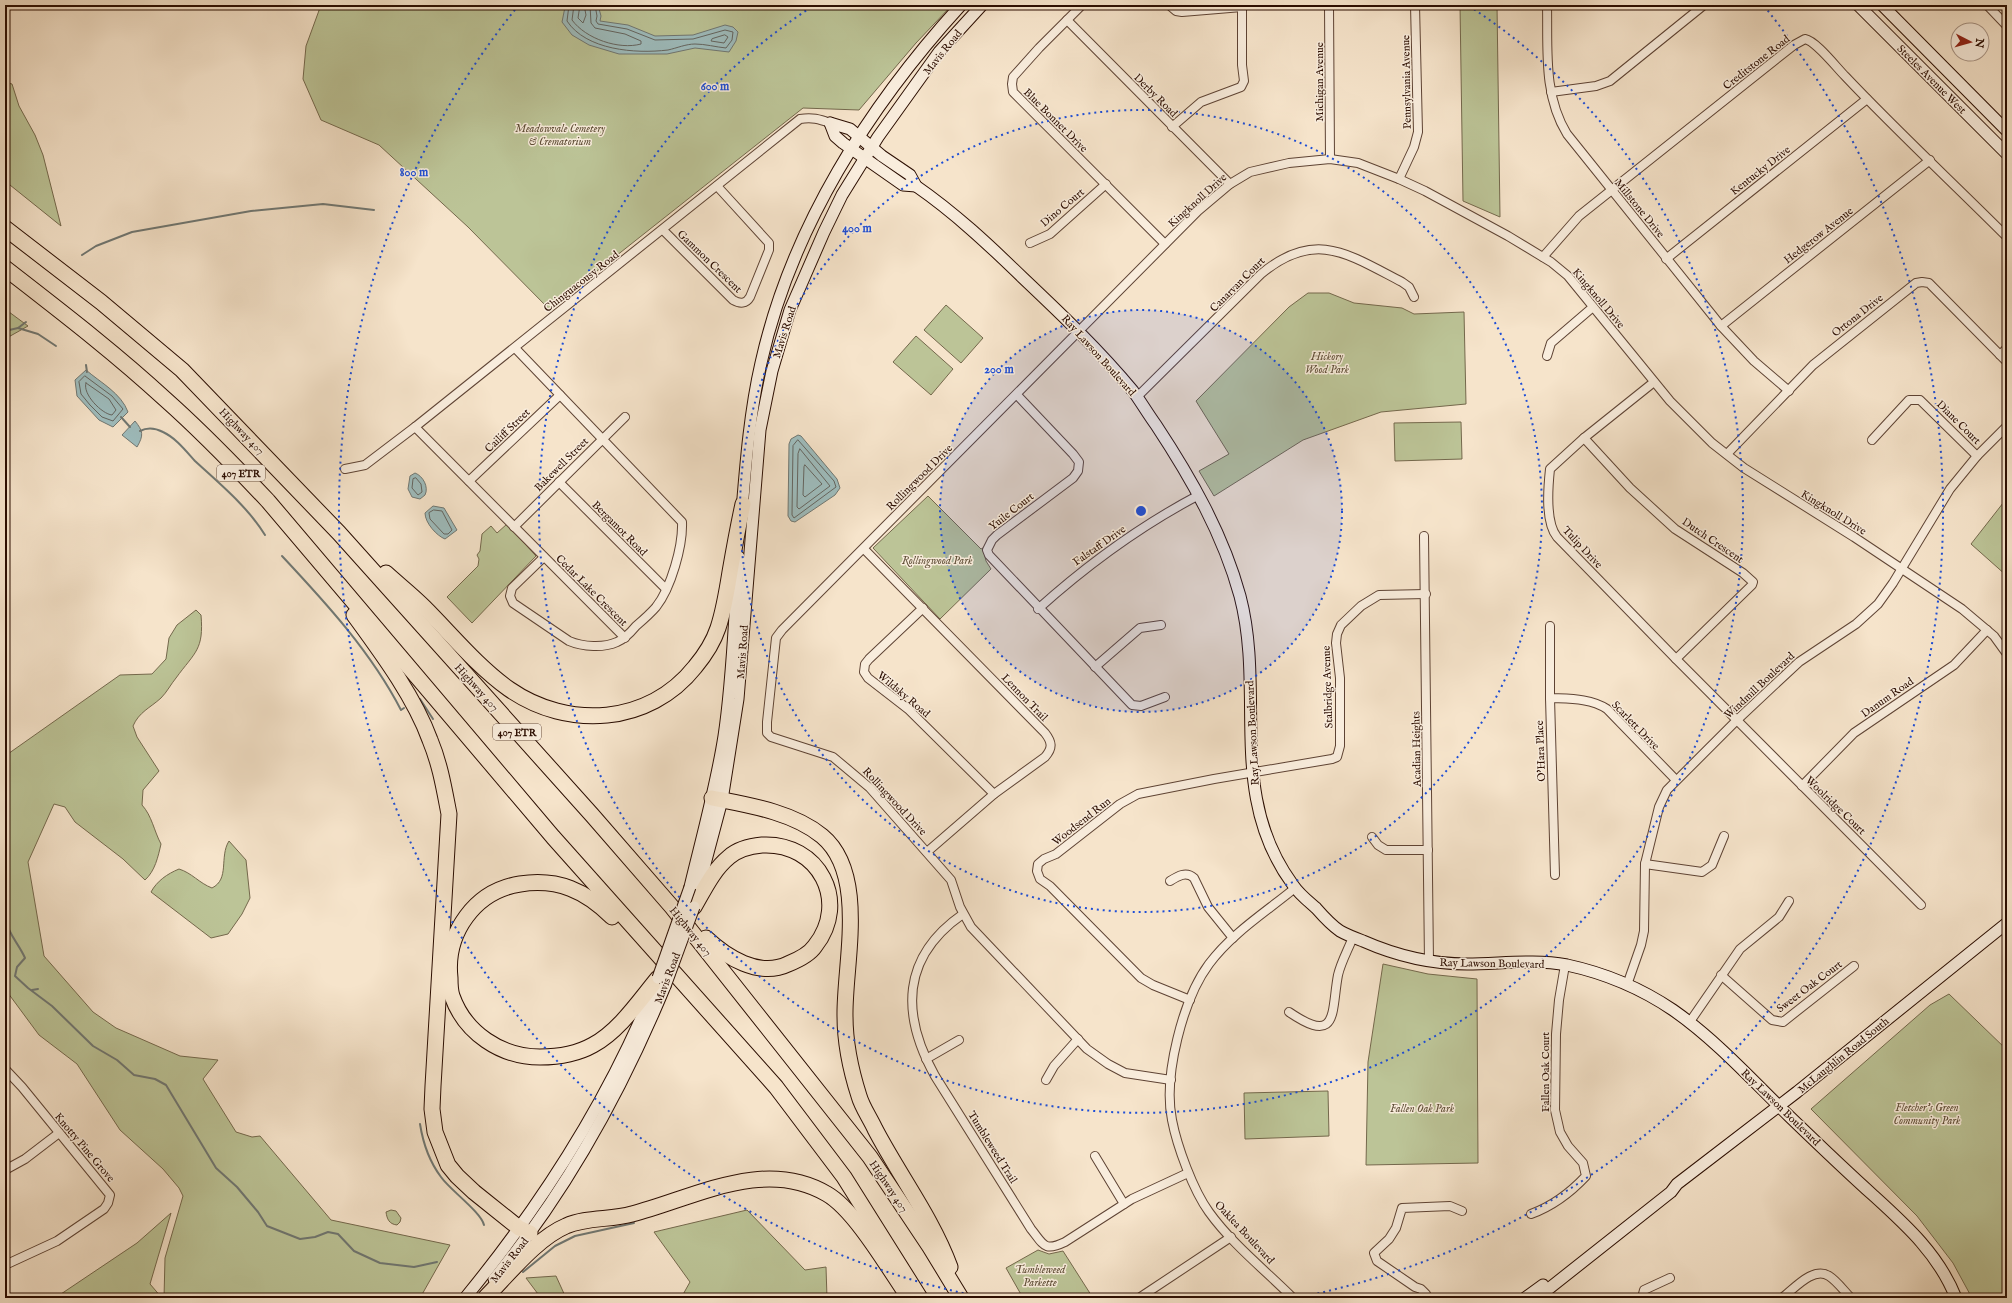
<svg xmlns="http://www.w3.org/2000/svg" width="2012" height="1303" font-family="'IM FELL English',serif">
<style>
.green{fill:#bcc497;stroke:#74684c}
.water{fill:#9ebdbe;stroke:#707772}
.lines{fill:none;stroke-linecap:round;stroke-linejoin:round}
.shore{stroke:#646560;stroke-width:1}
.stream{stroke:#707772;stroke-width:2}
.street-casing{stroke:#5e4334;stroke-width:10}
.secondary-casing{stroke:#2b0d01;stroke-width:13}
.highway-casing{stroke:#2b0d01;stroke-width:17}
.street{stroke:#f9eddd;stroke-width:8}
.secondary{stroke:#f9eddd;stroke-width:11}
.highway{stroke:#f6e4cb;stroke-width:15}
.secondary-bridge-casing{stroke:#2b0d01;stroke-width:13;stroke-linecap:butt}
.secondary-bridge{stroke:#f9eddd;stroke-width:11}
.ring{fill:none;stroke:#1d4ed8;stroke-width:2;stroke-dasharray:2 4}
.labels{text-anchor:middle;stroke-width:3;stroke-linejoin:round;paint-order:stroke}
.shield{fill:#f9eddd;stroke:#695043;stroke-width:1}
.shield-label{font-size:10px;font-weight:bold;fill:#2b0d01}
.street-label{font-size:11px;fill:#2b0d01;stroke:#f9eddd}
.park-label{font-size:11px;font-style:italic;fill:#5e4d36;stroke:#f9eddd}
.centre{fill:#1d4ed8;stroke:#f9eddd;stroke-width:2}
.ring-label{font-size:12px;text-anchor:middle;font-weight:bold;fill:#1d4ed8;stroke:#f9eddd;stroke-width:3;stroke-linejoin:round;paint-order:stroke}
</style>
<rect width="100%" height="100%" fill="#f6e4cb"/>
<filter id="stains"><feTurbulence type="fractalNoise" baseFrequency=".005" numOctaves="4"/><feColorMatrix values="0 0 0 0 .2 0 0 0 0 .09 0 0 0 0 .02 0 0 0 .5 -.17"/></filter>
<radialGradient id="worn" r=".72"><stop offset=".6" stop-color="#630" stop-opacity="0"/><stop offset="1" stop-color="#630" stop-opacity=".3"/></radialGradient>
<!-- green -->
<g class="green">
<polygon points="321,5 952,5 916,43 859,110 803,108 549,309 468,227 379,145 321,120 303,79 306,46"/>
<polygon points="1460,5 1497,5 1500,217 1463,201"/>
<polygon points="5,82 12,84 19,106 35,135 43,155 61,226 5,181"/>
<polygon points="1308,293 1329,293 1354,303 1402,308 1414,314 1464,312 1466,404 1381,412 1303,440 1214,496 1199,471 1229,454 1196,401 1289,307"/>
<polygon points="946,305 983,338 961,363 924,330"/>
<polygon points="5,309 28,326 5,339"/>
<polygon points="916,336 953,369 931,395 893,362"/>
<polygon points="1461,422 1462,459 1395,461 1394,423"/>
<polygon points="928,496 981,549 983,548 986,561 991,569 940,619 873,548"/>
<polygon points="2007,498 2007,576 1971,544"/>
<polygon points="507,524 536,556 472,623 447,597 478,566 479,559 477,555 480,551 482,534 491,526 497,533"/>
<path d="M196 610 201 615C204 650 195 652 176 678 171 684 167 692 161 698 150 708 139 712 133 726L137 737 159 771 143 790 142 805C152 816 154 831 161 844 158 857 155 871 145 880L123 859 75 822 65 807 54 804 28 862 44 956 93 1012 116 1028 180 1056 218 1060 203 1079 236 1132 252 1137 260 1136 331 1220 450 1245 420 1298H164L165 1258 183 1196 179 1188 163 1169 120 1130 77 1064 39 1035 5 989V756L120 675 152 674 166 659 169 638 177 625Z"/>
<path d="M229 841 246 860 250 898 242 914 228 934 211 938 151 892C157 881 167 874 179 869 192 873 199 883 212 888 230 879 219 857 229 841Z"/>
<polygon points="1383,964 1428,974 1477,979 1478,1163 1366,1165 1368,1062"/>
<polygon points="1949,994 2007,1050 2007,1298 1972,1298 1953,1263 1917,1216 1811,1109 1930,1005"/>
<polygon points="1328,1091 1329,1136 1245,1139 1244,1093"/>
<path d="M391 1210 396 1211 401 1218 400 1222 397 1225C389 1224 387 1219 386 1212Z"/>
<polygon points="747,1210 805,1270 826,1267 827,1298 681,1298 690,1282 654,1232"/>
<polygon points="171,1213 150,1284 162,1298 55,1298 137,1243"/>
<polygon points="1038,1250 1049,1254 1063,1251 1093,1298 1023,1298 1006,1268"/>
<polygon points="556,1276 566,1298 541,1298 526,1278"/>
</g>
<!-- water -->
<g class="water">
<polygon points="567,5 598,5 601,16 600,21 628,25 655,36 693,35 725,25 733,27 738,32 736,41 729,52 695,48 667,54 619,54 589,45 572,35 562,22 565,7"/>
<path d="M86 370C101 383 121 393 128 412L113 427 99 420 77 396 75 380Z"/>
<path d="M135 421C143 431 144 435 137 447L122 435Z"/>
<polygon points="798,435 801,436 837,479 840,488 835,495 795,522 791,521 788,516 789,444 791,439"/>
<path d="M415 473C423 476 429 487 425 495L420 499 412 497 408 489 410 476Z"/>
<path d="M433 506 444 508 457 530 445 539C437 536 425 523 425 513Z"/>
</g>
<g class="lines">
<!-- shore -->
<g class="shore">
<path d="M569 5 567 21C586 50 635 54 668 50 677 48 686 44 695 44 705 44 716 47 726 48L732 40 733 32 725 30 693 39 655 40 627 29 598 24 596 21 597 16 595 5"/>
<path d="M574 5 572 20C586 39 619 50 641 44V41L625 34 595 28 591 23 590 5"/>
<polyline points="580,5 578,18 583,23 586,15 584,5"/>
<polygon points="725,35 728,37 724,43 711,41 712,39"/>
<polygon points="85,376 112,396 123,409 113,421 102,417 90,405 81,394 79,382"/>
<path d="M86 383 109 399 116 410 112 415C102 414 82 394 86 383Z"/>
<polygon points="798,440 834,481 836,487 794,518 792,515 793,446"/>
<polygon points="800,449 830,486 799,509 797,507 798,454"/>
<polygon points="805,465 822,484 805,497 803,495 804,467"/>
<polygon points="416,478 421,484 422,492 418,495 412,488 413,479"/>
<polygon points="434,510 442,511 452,530 448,534 444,534 430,519 429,513"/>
</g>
<!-- stream -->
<g class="stream">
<polyline points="82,255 96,246 132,232 251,211 323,204 374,210"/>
<polyline points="18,328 38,334 56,346"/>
<polyline points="5,331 18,328 26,322"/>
<polyline points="86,365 87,372"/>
<polyline points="121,417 130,427"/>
<path d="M140 431C148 427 155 428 163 432 176 438 186 451 195 461 220 484 247 506 265 535"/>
<path d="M282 556C326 603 371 652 401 710L404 708"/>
<polyline points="418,700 420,699 433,719"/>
<polyline points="5,901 5,907"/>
<path d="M5 918C8 934 19 944 25 958L17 967 15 976 28 988 52 1006 93 1046 117 1060 134 1075 155 1079 166 1085 216 1168 237 1187 258 1212 267 1226 300 1239 315 1237 328 1232 338 1234 354 1251 380 1263 414 1267 437 1262"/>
<polyline points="32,990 38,989"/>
<path d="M420 1124C423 1143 429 1161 441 1177 450 1190 481 1212 484 1225"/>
<polyline points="523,1272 555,1246 575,1236 634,1223"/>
</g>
<!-- street casing -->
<g class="street-casing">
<g id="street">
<polyline points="1082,5 1039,48 1013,77 1012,84 1013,92 1165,244"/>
<polyline points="1169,5 1176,11 1182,12 1242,7"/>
<polyline points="1329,5 1330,159"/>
<path d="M1547 5C1548 49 1543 95 1567 134L1721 326 1754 361 1789 391"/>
<polyline points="1987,5 2007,26"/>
<polyline points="1067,20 1230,184"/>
<polyline points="1551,92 1596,86 1610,81 1704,5"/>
<polyline points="1172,127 1201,102 1241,87 1244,81 1242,65 1242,5"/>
<polyline points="1399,179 1414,147 1418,132 1415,5"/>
<path d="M663 230 733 300C740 304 746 304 750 297L769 250V243L717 186"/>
<polyline points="1030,243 1050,234 1106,184"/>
<path d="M1543 257 1579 216 1794 45 1805 39C1816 41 1836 67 1845 76 1897 131 1953 183 2007 237"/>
<polyline points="1666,259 1867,99"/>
<polyline points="1721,326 1930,160"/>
<path d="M515 348 682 522C683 546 671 588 656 607 650 614 643 620 636 626 631 632 625 639 617 642 604 648 583 647 569 641L513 603 510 596 512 588 544 557"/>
<polyline points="2000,355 2007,348"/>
<polyline points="1547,356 1551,343 1593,307"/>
<path d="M1654 382 1584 438 1550 469C1548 488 1545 522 1557 537L1676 659 1921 905"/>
<polyline points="1017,395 1073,454 1079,462 1078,471 1073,478 997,535 992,540 987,550 989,555 1132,705 1141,706 1165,697"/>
<path d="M1137 397 1261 274C1315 229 1348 254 1402 282L1409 287 1414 297"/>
<polyline points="415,427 625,638"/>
<polyline points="1584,438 1630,488 1675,529 1743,573 1753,582 1752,585 1676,659"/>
<polyline points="1872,440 1909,400 1920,400 1977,456"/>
<polyline points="1727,454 1813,365 1916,283 1922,282 1929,283 2007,362"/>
<path d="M345 469 365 465 415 427 800 119C812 117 819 119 830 123"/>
<polyline points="469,481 560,395"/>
<polyline points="559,482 666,589"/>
<polyline points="514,527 625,417"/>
<polyline points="1424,536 1429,962"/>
<path d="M864 549 1045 733C1052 742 1053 748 1045 757L994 794 927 852"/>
<polyline points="923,608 869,659 865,664 864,672 868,678 908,709 994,794"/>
<path d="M1038 609C1087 565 1140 526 1199 495"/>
<polyline points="1550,626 1550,698 1555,875"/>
<polyline points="1095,667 1140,628 1161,625"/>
<path d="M1550 698C1569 699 1590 698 1607 709L1676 780"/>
<polyline points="1802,786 1854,733 1954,665 1987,630"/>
<polyline points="1372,837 1378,845 1386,850 1428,850"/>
<polyline points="1645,864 1702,872 1712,865 1724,836"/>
<path d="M1170 881C1178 876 1186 871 1194 878L1208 907 1233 938"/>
<path d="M963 914C901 957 901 1015 935 1076L1031 1229C1044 1245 1044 1252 1065 1242L1132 1199 1188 1173"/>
<polyline points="1721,975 1772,1020 1783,1022 1854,966"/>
<polyline points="1627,985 1641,945 1644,931 1645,864 1659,807 1667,790 1737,720 1799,662 1856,624 1878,604 1893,583 1950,489 1977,456 2007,426"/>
<polyline points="1190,1000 1153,985 1141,978 1050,886 1040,879 1037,871 1038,864 1044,859 1056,854 1120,804 1138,794 1214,779 1332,759 1337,757 1340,746 1340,678 1336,643 1337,634 1341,625 1361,606 1379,595 1426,594"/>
<path d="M1289 1012C1339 1046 1331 1012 1338 975 1341 962 1348 950 1353 937"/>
<polyline points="1689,1023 1740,949 1779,917 1789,901"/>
<polyline points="926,1059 959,1040"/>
<polyline points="5,1069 22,1087 110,1195 108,1203 104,1209 57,1241 5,1265"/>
<polyline points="1046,1080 1054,1066 1078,1039"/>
<polyline points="1171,1080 1125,1073 1108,1064 1087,1049 971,927 960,907 951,880 870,788 833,757 771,737 767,733 767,722 776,638 782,630 1198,211 1230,184 1250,172 1289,163 1330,159 1358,163 1399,179 1425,191 1508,236 1551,262 1568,276 1670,401 1712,443 1744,468 1854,537 1962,609 1994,636 2007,654"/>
<polyline points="1095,1156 1124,1204"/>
<polyline points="5,1170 25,1159 59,1133"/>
<path d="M1531 1214C1553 1206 1571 1192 1586 1176L1583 1163 1568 1146 1560 1132 1555 1110 1556 1034 1559 1000 1565 965"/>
<polyline points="1139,1298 1231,1237"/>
<path d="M1293 1298C1265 1270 1232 1244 1209 1212 1193 1190 1177 1146 1172 1120 1163 1076 1183 999 1209 964 1232 933 1266 912 1295 888"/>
<polyline points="1427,1298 1426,1294 1421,1289 1415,1287 1377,1261 1374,1253 1389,1239 1396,1228 1402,1208 1450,1206 1462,1211"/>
<polyline points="1642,1298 1644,1290 1670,1278"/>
<path d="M1782 1298C1794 1289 1813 1266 1829 1276 1837 1281 1844 1291 1851 1298"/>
</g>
</g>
<!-- secondary casing -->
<g class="secondary-casing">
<g id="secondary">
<polyline points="1858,5 2007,154"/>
<polyline points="1882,5 2007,131"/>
<path d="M830 123 850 129 882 156 910 175 916 186C955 213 989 245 1023 278 1061 314 1099 350 1133 391 1141 402 1148 414 1156 425 1191 478 1223 534 1240 596 1266 695 1226 794 1293 885 1299 894 1308 901 1316 908 1323 916 1331 925 1340 931 1347 935 1355 938 1363 941 1397 956 1430 964 1467 964 1500 964 1534 959 1567 965 1604 973 1642 989 1673 1010 1716 1040 1752 1080 1789 1116 1817 1143 1845 1170 1874 1196 1907 1226 1939 1255 1956 1298"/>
<polyline points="830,123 835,136 843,143 903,185 916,186"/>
<path d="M742 510C746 461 750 411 761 363 791 228 869 106 961 5"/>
<path d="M690 887C702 837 716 787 724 736 733 677 734 617 739 557"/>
<polyline points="697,894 722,800 738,699 760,430 772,371 790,310 824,232 842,195 878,137 939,52 982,5"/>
<path d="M494 1279C566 1192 622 1090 665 986"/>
<path d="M465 1298C542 1204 608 1101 654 988"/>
<polyline points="1525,1298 1543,1285"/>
<polyline points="1537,1298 1671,1192 1677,1184 1797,1092 2007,923"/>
</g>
</g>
<!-- highway casing -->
<g class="highway-casing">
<g id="highway">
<polyline points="5,228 101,302 182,370 339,533 592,815 672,907 870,1157 930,1247 961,1298"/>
<path d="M5 268C59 310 114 352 165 399 201 431 235 466 268 501L553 837 776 1087 844 1177 920 1298"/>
<path d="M386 573C398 584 412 595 424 607 452 635 477 666 509 689 568 730 649 725 695 667 705 655 713 643 718 628 724 610 727 591 730 572 734 549 738 527 743 504"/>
<path d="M354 615C381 652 414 696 430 740 440 764 444 788 449 814L433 1086 432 1109 435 1132 448 1165 457 1176 474 1192 519 1228 530 1233"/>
<path d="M712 798C748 805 793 812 822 836 868 874 844 965 845 1016 845 1043 851 1071 859 1096 862 1107 870 1118 875 1129 899 1175 932 1218 950 1267"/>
<path d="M694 907C704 890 713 870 729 857 738 849 751 846 762 845 819 842 850 902 815 946 809 955 798 960 788 964 759 978 726 957 706 938"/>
<path d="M612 917C586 891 558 878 520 884 475 891 445 933 450 978 450 983 450 990 452 996 465 1033 501 1057 540 1057 558 1057 577 1054 593 1045 619 1031 639 1001 658 978"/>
<path d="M485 1298C507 1276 537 1238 566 1226 586 1217 611 1220 632 1214 694 1198 764 1157 827 1194 855 1210 889 1269 909 1298"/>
</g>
</g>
<!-- street -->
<use href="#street" class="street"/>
<!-- secondary -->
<use href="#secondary" class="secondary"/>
<!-- highway -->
<use href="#highway" class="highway"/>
<!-- secondary-bridge casing -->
<g class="secondary-bridge-casing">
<g id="secondary-bridge">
<polyline points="658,978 690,887"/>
<polyline points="665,986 694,907"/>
</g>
</g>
<!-- secondary-bridge -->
<use href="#secondary-bridge" class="secondary-bridge"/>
</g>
<!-- distance rings -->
<circle cx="1141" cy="511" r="201" fill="#1d4ed8" fill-opacity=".12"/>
<g class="ring">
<circle cx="1141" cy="511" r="201"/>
<circle cx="1141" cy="511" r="401"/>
<path d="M1469 6A602 602 0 1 1 813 6"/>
<path d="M981 1297A802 802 0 0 1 518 6M1764 6A802 802 0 0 1 1301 1297"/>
</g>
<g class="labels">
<!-- shield labels -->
<g class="shield">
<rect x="217" y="465" width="48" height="16" rx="3"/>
<rect x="493" y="724" width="48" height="16" rx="3"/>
</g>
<g class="shield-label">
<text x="241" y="477">407 ETR</text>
<text x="517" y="736">407 ETR</text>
</g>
<!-- street labels -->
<g class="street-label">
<text transform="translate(942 52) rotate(-51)" y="4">Mavis Road</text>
<text transform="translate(1756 62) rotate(-38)" y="4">Creditstone Road</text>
<text transform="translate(1932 79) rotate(45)" y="4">Steeles Avenue West</text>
<text transform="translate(1319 82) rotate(-90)" y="4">Michigan Avenue</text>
<text transform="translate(1406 82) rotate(-91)" y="4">Pennsylvania Avenue</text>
<text transform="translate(1156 95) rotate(45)" y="4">Derby Road</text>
<text transform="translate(1056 120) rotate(45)" y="4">Blue Bonnet Drive</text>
<text transform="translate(1760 170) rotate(-38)" y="4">Kentucky Drive</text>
<text transform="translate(1197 200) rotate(-42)" y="4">Kingknoll Drive</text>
<text transform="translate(1062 207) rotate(-40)" y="4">Dino Court</text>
<text transform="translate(1640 208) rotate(51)" y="4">Millstone Drive</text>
<text transform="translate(1818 235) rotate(-38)" y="4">Hedgerow Avenue</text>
<text transform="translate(710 261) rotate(44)" y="4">Gammon Crescent</text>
<text transform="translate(581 281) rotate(-38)" y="4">Chinguacousy Road</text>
<text transform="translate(1237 284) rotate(-45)" y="4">Canarvan Court</text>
<text transform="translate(1599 298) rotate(50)" y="4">Kingknoll Drive</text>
<text transform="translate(1857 315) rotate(-38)" y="4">Ortona Drive</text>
<text transform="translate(784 332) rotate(-72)" y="4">Mavis Road</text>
<text transform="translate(1099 355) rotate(48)" y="4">Ray Lawson Boulevard</text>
<text transform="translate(1959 422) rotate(45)" y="4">Diane Court</text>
<text transform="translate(507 430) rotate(-44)" y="4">Cailiff Street</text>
<text transform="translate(242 431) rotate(46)" y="4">Highway 407</text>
<text transform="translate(561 464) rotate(-45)" y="4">Bakewell Street</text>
<text transform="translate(919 477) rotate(-45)" y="4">Rollingwood Drive</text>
<text transform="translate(1011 511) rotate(-38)" y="4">Yuile Court</text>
<text transform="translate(1834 512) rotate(32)" y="4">Kingknoll Drive</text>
<text transform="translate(620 528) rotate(45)" y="4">Bergamot Road</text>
<text transform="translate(1713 540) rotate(34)" y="4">Dutch Crescent</text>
<text transform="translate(1099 545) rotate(-35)" y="4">Falstaff Drive</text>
<text transform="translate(1583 547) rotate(47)" y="4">Tulip Drive</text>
<text transform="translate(592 590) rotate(45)" y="4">Cedar Lake Crescent</text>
<text transform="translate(742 652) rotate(-86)" y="4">Mavis Road</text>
<text transform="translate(1759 685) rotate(-43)" y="4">Windmill Boulevard</text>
<text transform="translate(477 687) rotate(48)" y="4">Highway 407</text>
<text transform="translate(1327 687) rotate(-92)" y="4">Stalbridge Avenue</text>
<text transform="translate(904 694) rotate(40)" y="4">Wildsky Road</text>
<text transform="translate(1025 697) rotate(46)" y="4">Lennon Trail</text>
<text transform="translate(1887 697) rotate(-35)" y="4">Danum Road</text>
<text transform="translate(1636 725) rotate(46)" y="4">Scarlett Drive</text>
<text transform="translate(1252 733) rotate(-93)" y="4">Ray Lawson Boulevard</text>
<text transform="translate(1416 749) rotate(-91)" y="4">Acadian Heights</text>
<text transform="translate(1540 751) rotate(-92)" y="4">O'Hara Place</text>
<text transform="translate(895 801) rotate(47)" y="4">Rollingwood Drive</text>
<text transform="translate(1836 805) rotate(44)" y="4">Woolridge Court</text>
<text transform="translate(1081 821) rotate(-38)" y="4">Woodsend Run</text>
<text transform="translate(691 931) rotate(51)" y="4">Highway 407</text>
<text transform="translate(1492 963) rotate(1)" y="4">Ray Lawson Boulevard</text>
<text transform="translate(667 978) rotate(-69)" y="4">Mavis Road</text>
<text transform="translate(1809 986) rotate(-37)" y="4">Sweet Oak Court</text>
<text transform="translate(1843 1055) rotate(-39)" y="4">McLaughlin Road South</text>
<text transform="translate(1545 1072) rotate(-90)" y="4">Fallen Oak Court</text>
<text transform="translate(1781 1107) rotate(44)" y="4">Ray Lawson Boulevard</text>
<text transform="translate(85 1147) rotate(50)" y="4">Knotty Pine Grove</text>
<text transform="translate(993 1147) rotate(58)" y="4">Tumbleweed Trail</text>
<text transform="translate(889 1186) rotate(56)" y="4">Highway 407</text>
<text transform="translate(1245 1232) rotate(47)" y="4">Oaklea Boulevard</text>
<text transform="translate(509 1260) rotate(-52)" y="4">Mavis Road</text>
</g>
<!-- park labels -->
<g class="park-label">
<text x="560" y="132">Meadowvale Cemetery<tspan x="560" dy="13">&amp; Crematorium</tspan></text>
<text x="1327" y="360">Hickory<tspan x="1327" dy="13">Wood Park</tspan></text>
<text x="937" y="564">Rollingwood Park</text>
<text x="1927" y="1111">Fletcher's Green<tspan x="1927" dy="13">Community Park</tspan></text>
<text x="1422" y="1112">Fallen Oak Park</text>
<text x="1040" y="1273">Tumbleweed<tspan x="1040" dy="13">Parkette</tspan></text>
</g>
</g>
<circle cx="1141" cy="511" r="6" class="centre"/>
<g class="ring-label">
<text x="715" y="90">600 m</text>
<text x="414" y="176">800 m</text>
<text x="857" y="232">400 m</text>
<text x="999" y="373">200 m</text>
</g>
<!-- margin -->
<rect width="2012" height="1303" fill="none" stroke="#f6e4cb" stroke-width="20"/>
<rect x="6" y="6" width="2000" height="1291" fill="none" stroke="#2b0d01" stroke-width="2"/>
<rect x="10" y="10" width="1992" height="1283" fill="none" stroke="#2b0d01"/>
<!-- north arrow -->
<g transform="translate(1970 42) rotate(96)"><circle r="19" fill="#f9eddd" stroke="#a79385"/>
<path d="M0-3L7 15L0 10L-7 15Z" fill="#8f2418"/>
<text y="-6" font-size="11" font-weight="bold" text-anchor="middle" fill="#2b0d01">N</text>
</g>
<rect width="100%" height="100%" filter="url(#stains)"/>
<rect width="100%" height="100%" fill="url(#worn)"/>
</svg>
